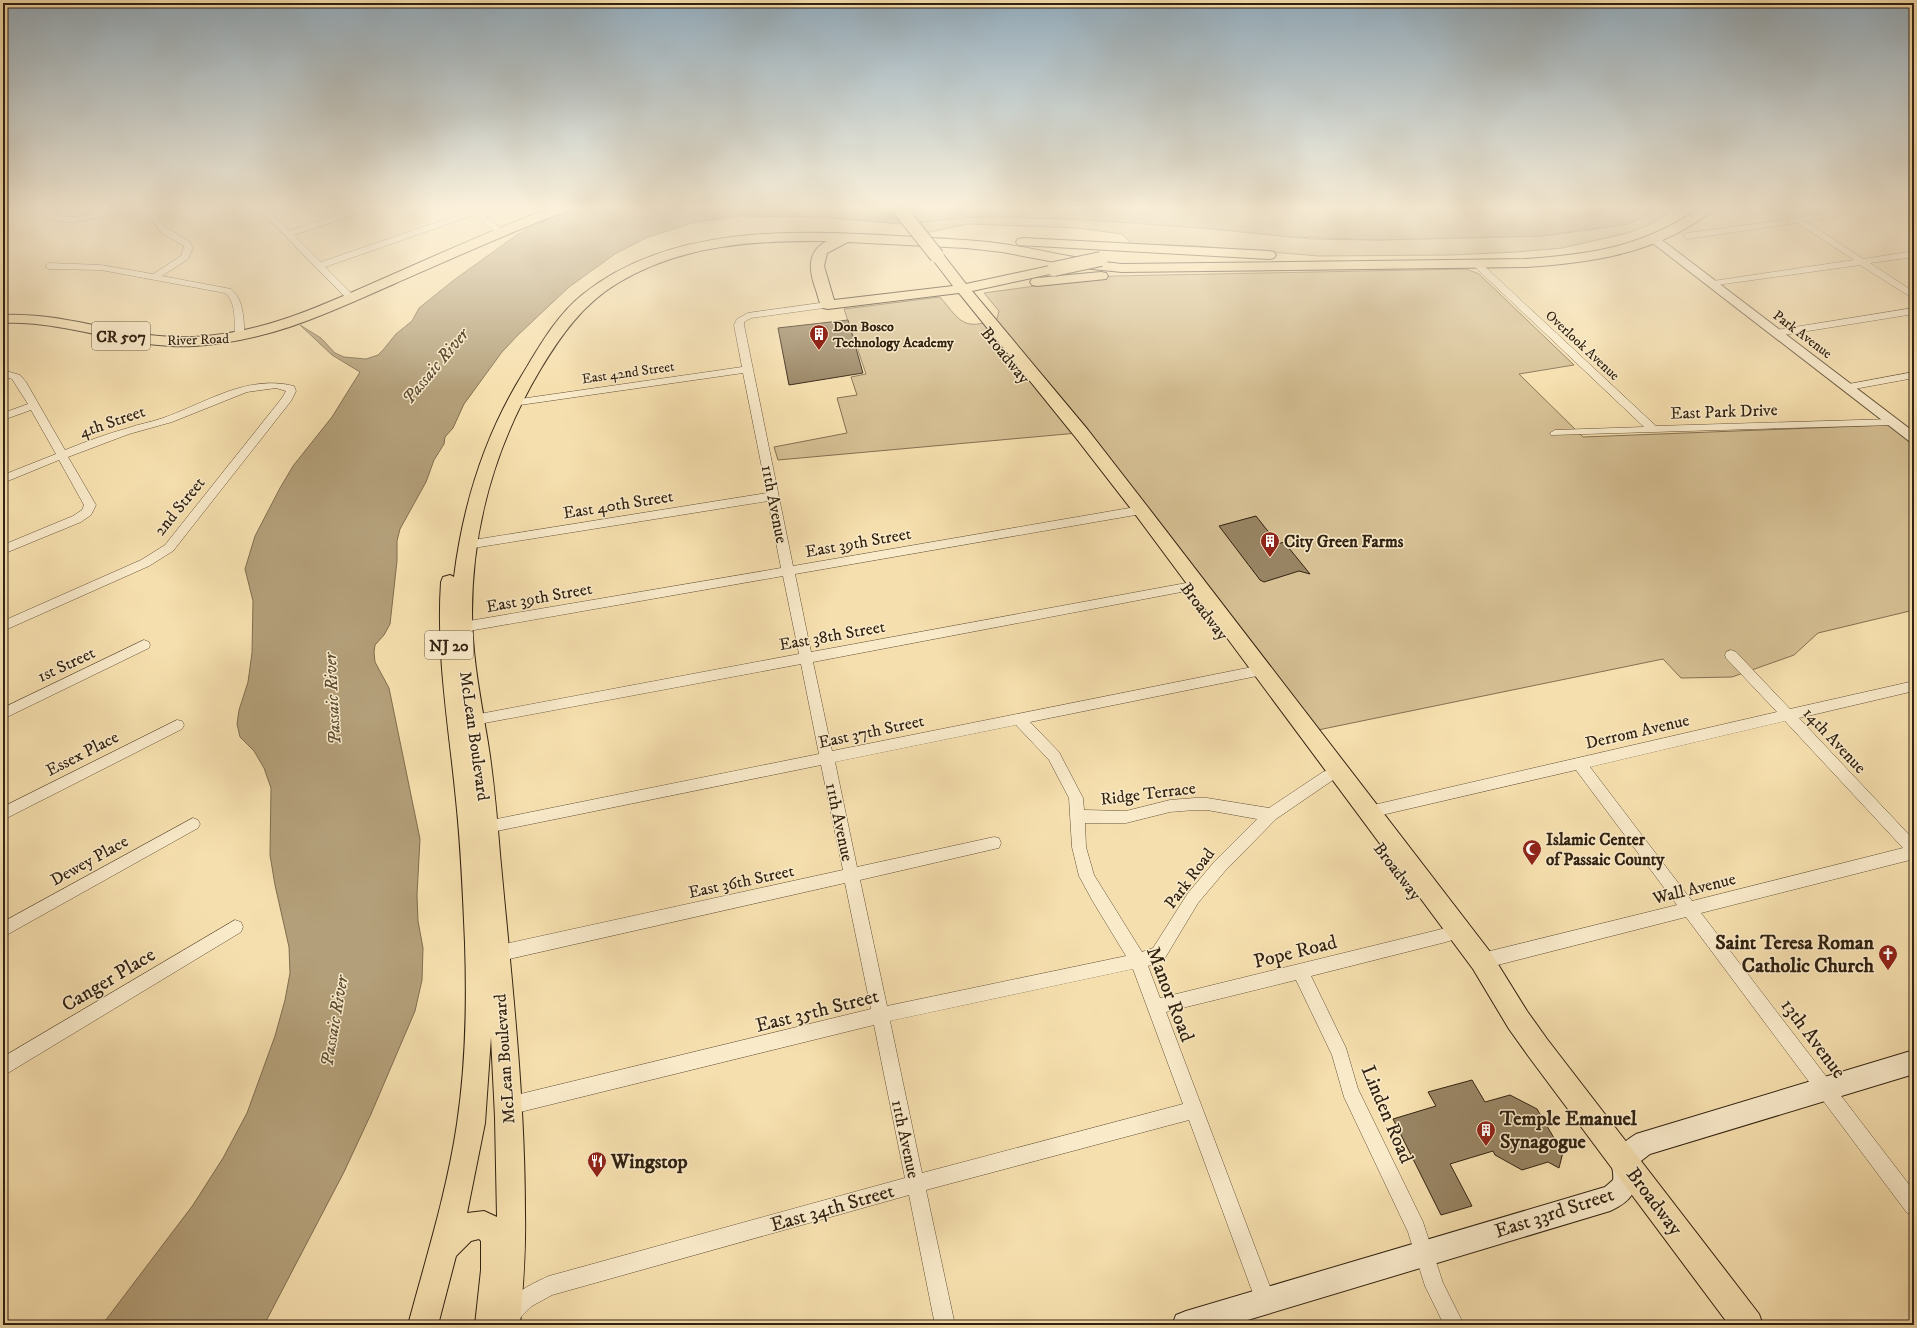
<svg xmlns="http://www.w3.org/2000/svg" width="1917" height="1328" font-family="'IM FELL DW Pica',serif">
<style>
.green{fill:#d5bf93;stroke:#847052}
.water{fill:#b39f79;stroke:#7f6d4f}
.building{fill:#988463;stroke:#322211}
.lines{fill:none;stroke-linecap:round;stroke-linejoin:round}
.minor-casing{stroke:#635138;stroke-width:1}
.tertiary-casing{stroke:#635138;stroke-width:2}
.secondary-casing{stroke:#322211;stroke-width:2}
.primary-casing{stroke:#322211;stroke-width:2}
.minor{fill:#f9eaca;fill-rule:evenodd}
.tertiary{fill:#f9eaca;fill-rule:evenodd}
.secondary{fill:#f9eaca;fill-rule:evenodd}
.primary{fill:#f6dfae;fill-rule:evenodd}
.primary-bridge-casing{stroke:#322211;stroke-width:16;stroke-linecap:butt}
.primary-bridge{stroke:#f6dfae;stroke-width:14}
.labels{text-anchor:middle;stroke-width:3;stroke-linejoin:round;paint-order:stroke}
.far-poi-label{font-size:14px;font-weight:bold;fill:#322211;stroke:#f9eaca;text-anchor:start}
.far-street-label{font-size:14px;fill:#322211;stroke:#f9eaca}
.shield{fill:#f9eaca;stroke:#6e5e48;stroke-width:1}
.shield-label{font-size:16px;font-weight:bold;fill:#322211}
.street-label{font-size:17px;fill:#322211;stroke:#f9eaca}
.poi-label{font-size:17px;font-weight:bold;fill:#322211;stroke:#f9eaca;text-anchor:start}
.water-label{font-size:18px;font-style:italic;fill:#5f4e35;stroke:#f9eaca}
.near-poi-label{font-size:20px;font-weight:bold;fill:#322211;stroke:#f9eaca;text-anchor:start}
.near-street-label{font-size:20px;fill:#322211;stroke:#f9eaca}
</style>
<rect width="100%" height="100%" fill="#f6dfae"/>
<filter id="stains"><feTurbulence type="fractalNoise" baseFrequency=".005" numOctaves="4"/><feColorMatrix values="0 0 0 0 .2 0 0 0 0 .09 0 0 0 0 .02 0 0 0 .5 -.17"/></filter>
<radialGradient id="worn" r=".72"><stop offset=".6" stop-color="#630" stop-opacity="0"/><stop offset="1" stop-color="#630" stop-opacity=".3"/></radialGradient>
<!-- green -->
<g class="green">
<polygon points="1662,206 1679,206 1649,225 1628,233 1562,248 1516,252 1451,255 1319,256 1196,246 1132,244 1122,234 1078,228 968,224 925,233 917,223 952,218 995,217 1100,220 1214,229 1311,239 1377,240 1543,236 1629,224"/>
<path d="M1466 269 1479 274 1574 365 1519 374 1583 437 1889 425 1914 445V610L1818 633 1794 655 1732 677 1681 678 1663 659 1318 730 1089 432 778 460 774 447 847 433 837 398 857 395 851 377 866 374 844 309 940 297C961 322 963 331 997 319L999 311 984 293 1072 281 1114 276Z"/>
</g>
<!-- water -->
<polygon class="water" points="586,206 1662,206 1629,224 1543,236 1377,240 1291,237 1214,229 1061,218 973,217 900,224 819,217 739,216 692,223 646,238 615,254 569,287 518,335 502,352 464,404 453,428 445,437 444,444 434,460 426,482 400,529 397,541 397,561 390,624 384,635 375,645 374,652 375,662 389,688 420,839 417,895 418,921 423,948 422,980 415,1011 371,1114 344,1172 264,1325 102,1325 193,1205 223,1158 247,1113 275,1036 285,1000 290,973 289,947 275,885 270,855 271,788 264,768 254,751 240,737 237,724 239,710 248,682 252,653 253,601 245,569 255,536 280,488 293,466 332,417 360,372 332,355 300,325 321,338 335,353 344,357 366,359 378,355 383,350 396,334 412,321 419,308 454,280 518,234 554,216"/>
<!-- building -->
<g class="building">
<polygon points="848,320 863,373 789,385 778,328"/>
<polygon points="1256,516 1278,544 1284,542 1310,574 1299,571 1264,582 1260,580 1219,526"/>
<polygon points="1472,1080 1485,1102 1510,1095 1537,1109 1554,1138 1565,1144 1559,1168 1548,1162 1522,1170 1495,1155 1493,1151 1450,1164 1472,1206 1441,1215 1393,1119 1436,1106 1428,1092"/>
</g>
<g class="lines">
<!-- minor casing -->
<g class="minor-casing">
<g id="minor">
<path d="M34 206H43C70 232 99 204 129 206 125 210 115 212 109 214 84 222 52 230 34 206Z"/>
<path d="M140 206H148L168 229 189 241 193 248 188 259 162 276 231 289C245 301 243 320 245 337L243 339H237L235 337C234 323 237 303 225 293L101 270 49 269 45 266 49 263 101 265 153 274 181 256 184 246 162 233Z"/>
<polygon points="256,206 265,206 289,231 364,206 376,206 375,208 294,235 321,262 469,211 466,206 473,206 476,208 483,206 495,206 481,212 505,232 501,235 498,234 474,215 325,267 356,298 351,301 348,300"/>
<polygon points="1773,206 1782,206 1800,217 1881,206 1901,206 1897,208 1806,221 1863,259 1914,251 1914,257 1870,263 1914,292 1914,299 1860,265 1710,286 1708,284 1713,281 1854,260 1797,223 1687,239 1683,236 1687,233 1791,219"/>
<polygon points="1477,261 1480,262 1656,426 1893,419 1898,422 1893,425 1551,435 1550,433 1555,430 1644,427 1474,266 1473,264"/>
<path d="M828 302 833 305 831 307 751 318 744 322V325L793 566 1141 506 1147 510 1141 514 795 574 811 652 1197 581 1201 582 1203 585 1201 588 1197 589 813 662 832 751 1262 665 1267 666 1269 670 1267 674 1262 675 1030 722 1059 752 1083 798 1084 810 1126 811 1170 800 1195 798H1207L1269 808 1323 772 1328 770 1333 772 1335 776 1333 780 1276 819 1225 871 1198 903 1165 958 1158 963 1148 966 1160 998 1446 928 1452 930 1454 935 1452 940 1446 942 1311 976 1346 1048 1358 1089 1423 1222 1443 1283 1464 1325H1444L1425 1286 1408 1232 1344 1097 1332 1055 1296 980 1166 1012 1275 1300 1272 1307 1265 1310 1258 1307 1189 1120 926 1190 955 1325H935L909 1195 552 1295 532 1306 517 1321 510 1324 503 1321 500 1314C508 1295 531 1284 549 1276L905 1178 874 1025 508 1115 502 1112 499 1106 502 1100 508 1097 871 1009 845 883 496 962 490 959 488 954 490 949 496 946 843 870 821 765 487 833 482 831 480 827 482 823 487 821 819 754 801 664 474 725 469 724 467 720 469 716 474 715 799 654 783 576 463 632 459 630 457 627 459 624 463 622 781 568 768 501 467 549 463 548 461 545 463 542 467 541 767 493 743 373 513 406 508 403 513 400 742 367 734 325 737 319 748 313ZM1016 725 1049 760 1069 798 1072 847 1079 876 1092 900 1126 956 887 1006 860 880 994 849 999 848 1001 843 999 838 994 837 857 867 835 762ZM1195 810H1207L1257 819 1215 861 1188 893 1153 948 1142 952 1094 875 1086 847 1085 823H1126L1170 812ZM1133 969 1183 1104 922 1173 890 1021Z"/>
<polygon points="1914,308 1914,314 1777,336 1772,333 1777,330"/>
<path d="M3 370 20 375 26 382 65 450C85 442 106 434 128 428 139 424 152 422 163 418 206 403 247 374 294 386L296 391 291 401 173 551 149 566 3 631V621L141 560 165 545 282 398 286 391 276 388 247 392 172 422 129 434 68 457 96 505 91 515 81 522 3 554V545L73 516 82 510 84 505 59 460 3 483V475L56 454 31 410 3 420V413L28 404 12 379 3 376Z"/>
<polygon points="1914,372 1914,378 1849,390 1844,387 1849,384"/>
<polygon points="144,640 149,642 150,645 149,648 3,719 3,708"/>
<path d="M1731 650 1736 652 1790 709 1914 681V691L1799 718 1914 840V859L1701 913 1914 1191V1215L1907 1213 1686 917 1482 969 1476 966 1474 961 1476 956 1482 953 1677 905 1576 770 1369 818 1364 816 1362 812 1364 808 1369 806 1777 712 1726 658 1725 655 1726 652ZM1785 721 1903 848 1692 901 1590 767Z"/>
<polygon points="177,720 182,721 184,725 182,729 3,820 3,807"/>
<polygon points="193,818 198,820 200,824 198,828 3,937 3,922"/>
<polygon points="235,920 241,922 243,927 241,932 3,1076 3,1057"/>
</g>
</g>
<!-- tertiary casing -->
<g class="tertiary-casing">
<polygon id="tertiary" points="1654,236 1658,237 1914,432 1914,442 1909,441 1650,241 1649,239"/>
</g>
<!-- secondary casing -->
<g class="secondary-casing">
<path id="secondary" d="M1914 1050V1074L1650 1154 1637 1164C1639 1189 1633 1201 1610 1211L1231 1325H1172L1176 1315 1186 1311 1605 1187 1613 1180C1614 1174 1612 1169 1612 1163 1614 1149 1625 1141 1636 1134Z"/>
</g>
<!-- primary casing -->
<g class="primary-casing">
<g id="primary">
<path d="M556 206H573L572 209C512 231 454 258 396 283 328 313 271 341 195 346 129 350 68 320 3 323V315C69 312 128 340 194 337 264 333 318 307 380 280 439 254 496 228 556 206Z"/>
<path d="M1703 206H1717C1713 212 1704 217 1698 221 1647 255 1586 263 1526 267L1122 272 1092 269 1002 252 966 248 848 242 827 253 824 266 834 300 953 286 930 256 932 253H942L966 284 1054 265 1059 266 1061 269 1059 272 972 291 1088 430 1147 506 1491 953 1527 1011 1547 1039 1759 1314 1763 1325H1729L1529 1057 1509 1029 1473 969 1135 514 1076 438 959 293 828 309 823 308C819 303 818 296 816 290 809 271 806 252 827 241 756 240 680 245 618 283 583 304 561 335 540 370 496 444 472 527 472 613 472 657 481 700 488 743 494 780 497 817 500 854 511 974 525 1093 525 1214 526 1251 523 1288 520 1325H475L481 1270V1241L479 1239 471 1241 456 1256 438 1325H408C426 1258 447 1192 457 1124 466 1064 467 1003 465 943 463 895 461 847 456 800 449 727 436 656 441 582L443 577 450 575 454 577C463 505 484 437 522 375 539 347 556 316 582 295 668 225 792 230 897 236 927 238 958 239 988 242 1033 247 1077 260 1122 264L1526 259C1595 254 1645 246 1703 206ZM491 1037 495 1117 497 1217 484 1211 467 1213 485 1123Z"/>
<polygon points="1023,238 1269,251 1274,252 1276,255 1274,258 1269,259 1018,245 1016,242 1018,239"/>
<polygon points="1101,272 1106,273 1108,276 1106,279 1037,286 1032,285 1030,282 1032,279 1037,278"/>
</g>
</g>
<!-- minor -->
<use href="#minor" class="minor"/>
<!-- tertiary -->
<use href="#tertiary" class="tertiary"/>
<!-- secondary -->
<use href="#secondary" class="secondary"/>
<!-- primary -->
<use href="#primary" class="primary"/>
<!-- primary-bridge casing -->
<g class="primary-bridge-casing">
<g id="primary-bridge">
<polyline points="897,206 937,256"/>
<polyline points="1054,269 1101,259"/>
</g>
</g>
<!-- primary-bridge -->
<use href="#primary-bridge" class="primary-bridge"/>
</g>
<!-- sky -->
<linearGradient id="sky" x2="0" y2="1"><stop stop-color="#93acbc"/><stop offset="0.53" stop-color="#fbf1db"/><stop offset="1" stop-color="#fbf1db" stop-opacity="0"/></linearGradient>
<rect width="1917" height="392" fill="url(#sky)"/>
<!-- icons -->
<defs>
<g id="building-pin" transform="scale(1)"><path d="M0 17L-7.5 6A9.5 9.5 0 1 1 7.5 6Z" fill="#8f2418" stroke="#f9eaca"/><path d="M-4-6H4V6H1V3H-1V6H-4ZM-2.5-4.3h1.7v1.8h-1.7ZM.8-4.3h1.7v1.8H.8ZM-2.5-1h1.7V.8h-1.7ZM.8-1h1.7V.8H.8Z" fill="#fff"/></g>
<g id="mosque-pin" transform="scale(1)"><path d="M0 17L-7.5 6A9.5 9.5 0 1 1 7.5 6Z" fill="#8f2418" stroke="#f9eaca"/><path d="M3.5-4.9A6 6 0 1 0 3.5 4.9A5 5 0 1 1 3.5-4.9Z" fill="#fff"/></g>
<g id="church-pin" transform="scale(1)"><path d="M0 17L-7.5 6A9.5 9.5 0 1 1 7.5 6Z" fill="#8f2418" stroke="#f9eaca"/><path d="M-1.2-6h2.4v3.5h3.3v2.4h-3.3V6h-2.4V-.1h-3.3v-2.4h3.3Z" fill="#fff"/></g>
<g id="restaurant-pin" transform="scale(1)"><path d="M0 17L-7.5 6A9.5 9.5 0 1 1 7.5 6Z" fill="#8f2418" stroke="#f9eaca"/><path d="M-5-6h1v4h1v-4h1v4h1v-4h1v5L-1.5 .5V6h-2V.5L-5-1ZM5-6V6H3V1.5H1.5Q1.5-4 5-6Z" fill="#fff"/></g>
</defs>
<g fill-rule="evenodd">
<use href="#building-pin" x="819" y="334"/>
<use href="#building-pin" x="1270" y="541"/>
<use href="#mosque-pin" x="1532" y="849"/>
<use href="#church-pin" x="1888" y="954"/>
<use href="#building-pin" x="1486" y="1130"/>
<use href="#restaurant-pin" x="597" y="1161"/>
</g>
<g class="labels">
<!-- far-poi labels -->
<g class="far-poi-label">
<text x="833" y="331">Don Bosco<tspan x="833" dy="16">Technology Academy</tspan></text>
</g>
<!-- far-street labels -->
<g class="far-street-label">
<text transform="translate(1803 334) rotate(37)" y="5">Park Avenue</text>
<text transform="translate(198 339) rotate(-2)" y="5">River Road</text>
<text transform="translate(1583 345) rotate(43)" y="5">Overlook Avenue</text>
<text transform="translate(628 372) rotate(-8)" y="5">East 42nd Street</text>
</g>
<!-- shield labels -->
<g class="shield">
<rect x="92" y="322" width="58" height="28" rx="3"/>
<rect x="425" y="631" width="48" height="28" rx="3"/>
</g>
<g class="shield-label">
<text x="121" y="342">CR 507</text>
<text x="449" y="651">NJ 20</text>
</g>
<!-- street labels -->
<g class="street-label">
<text transform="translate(1006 355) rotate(51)" y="6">Broadway</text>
<text transform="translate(1724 411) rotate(-2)" y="6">East Park Drive</text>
<text transform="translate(112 421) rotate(-19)" y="6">4th Street</text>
<text transform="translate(618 504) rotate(-9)" y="6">East 40th Street</text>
<text transform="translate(775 504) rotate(79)" y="6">11th Avenue</text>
<text transform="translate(179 506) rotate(-51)" y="6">2nd Street</text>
<text transform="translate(858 542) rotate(-10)" y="6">East 39th Street</text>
<text transform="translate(539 597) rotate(-10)" y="6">East 39th Street</text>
<text transform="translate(1205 611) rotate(53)" y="6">Broadway</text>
<text transform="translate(832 635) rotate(-10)" y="6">East 38th Street</text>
<text transform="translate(66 664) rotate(-25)" y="6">1st Street</text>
<text transform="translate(871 731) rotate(-12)" y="6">East 37th Street</text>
<text transform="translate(1637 731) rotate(-13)" y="6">Derrom Avenue</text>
<text transform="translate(475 736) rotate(82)" y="6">McLean Boulevard</text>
<text transform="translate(1835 740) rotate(47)" y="6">14th Avenue</text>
<text transform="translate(82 753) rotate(-27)" y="6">Essex Place</text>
<text transform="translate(1148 793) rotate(-7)" y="6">Ridge Terrace</text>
<text transform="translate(840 822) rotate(78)" y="6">11th Avenue</text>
<text transform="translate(89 860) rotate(-29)" y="6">Dewey Place</text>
<text transform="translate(1398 871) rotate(53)" y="6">Broadway</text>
<text transform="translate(1189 878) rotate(-53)" y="6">Park Road</text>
<text transform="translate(741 881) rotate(-12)" y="6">East 36th Street</text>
<text transform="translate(1694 888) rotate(-14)" y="6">Wall Avenue</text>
<text transform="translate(504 1059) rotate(-94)" y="6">McLean Boulevard</text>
<text transform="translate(906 1139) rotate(78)" y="6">11th Avenue</text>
</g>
<!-- poi labels -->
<g class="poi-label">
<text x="1284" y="547">City Green Farms</text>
<text x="1546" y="845">Islamic Center<tspan x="1546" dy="20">of Passaic County</tspan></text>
</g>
<!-- water labels -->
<g class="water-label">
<text transform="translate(435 366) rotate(-50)" y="6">Passaic River</text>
<text transform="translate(332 699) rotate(-93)" y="6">Passaic River</text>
<text transform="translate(334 1021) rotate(-80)" y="6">Passaic River</text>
</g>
<!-- near-poi labels -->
<g class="near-poi-label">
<text x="1874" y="949" text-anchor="end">Saint Teresa Roman<tspan x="1874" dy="23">Catholic Church</tspan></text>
<text x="1500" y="1125">Temple Emanuel<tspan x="1500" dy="23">Synagogue</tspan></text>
<text x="611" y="1168">Wingstop</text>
</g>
<!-- near-street labels -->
<g class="near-street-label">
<text transform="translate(1295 951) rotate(-14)" y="7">Pope Road</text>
<text transform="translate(108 979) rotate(-31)" y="7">Canger Place</text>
<text transform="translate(1171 994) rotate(69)" y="7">Manor Road</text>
<text transform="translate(817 1010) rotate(-14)" y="7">East 35th Street</text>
<text transform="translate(1814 1038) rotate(53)" y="7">13th Avenue</text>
<text transform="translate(1388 1114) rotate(67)" y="7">Linden Road</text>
<text transform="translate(1655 1201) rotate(53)" y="7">Broadway</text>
<text transform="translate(832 1207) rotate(-16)" y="7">East 34th Street</text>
<text transform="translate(1554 1212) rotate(-18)" y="7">East 33rd Street</text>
</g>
</g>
<!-- margin -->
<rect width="1917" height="1328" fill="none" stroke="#f6dfae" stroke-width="16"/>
<rect x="4" y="4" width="1909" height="1320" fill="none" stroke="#322211" stroke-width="2"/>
<rect x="8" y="8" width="1901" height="1312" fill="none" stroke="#322211"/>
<rect width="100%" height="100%" filter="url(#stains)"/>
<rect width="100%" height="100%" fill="url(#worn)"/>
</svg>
